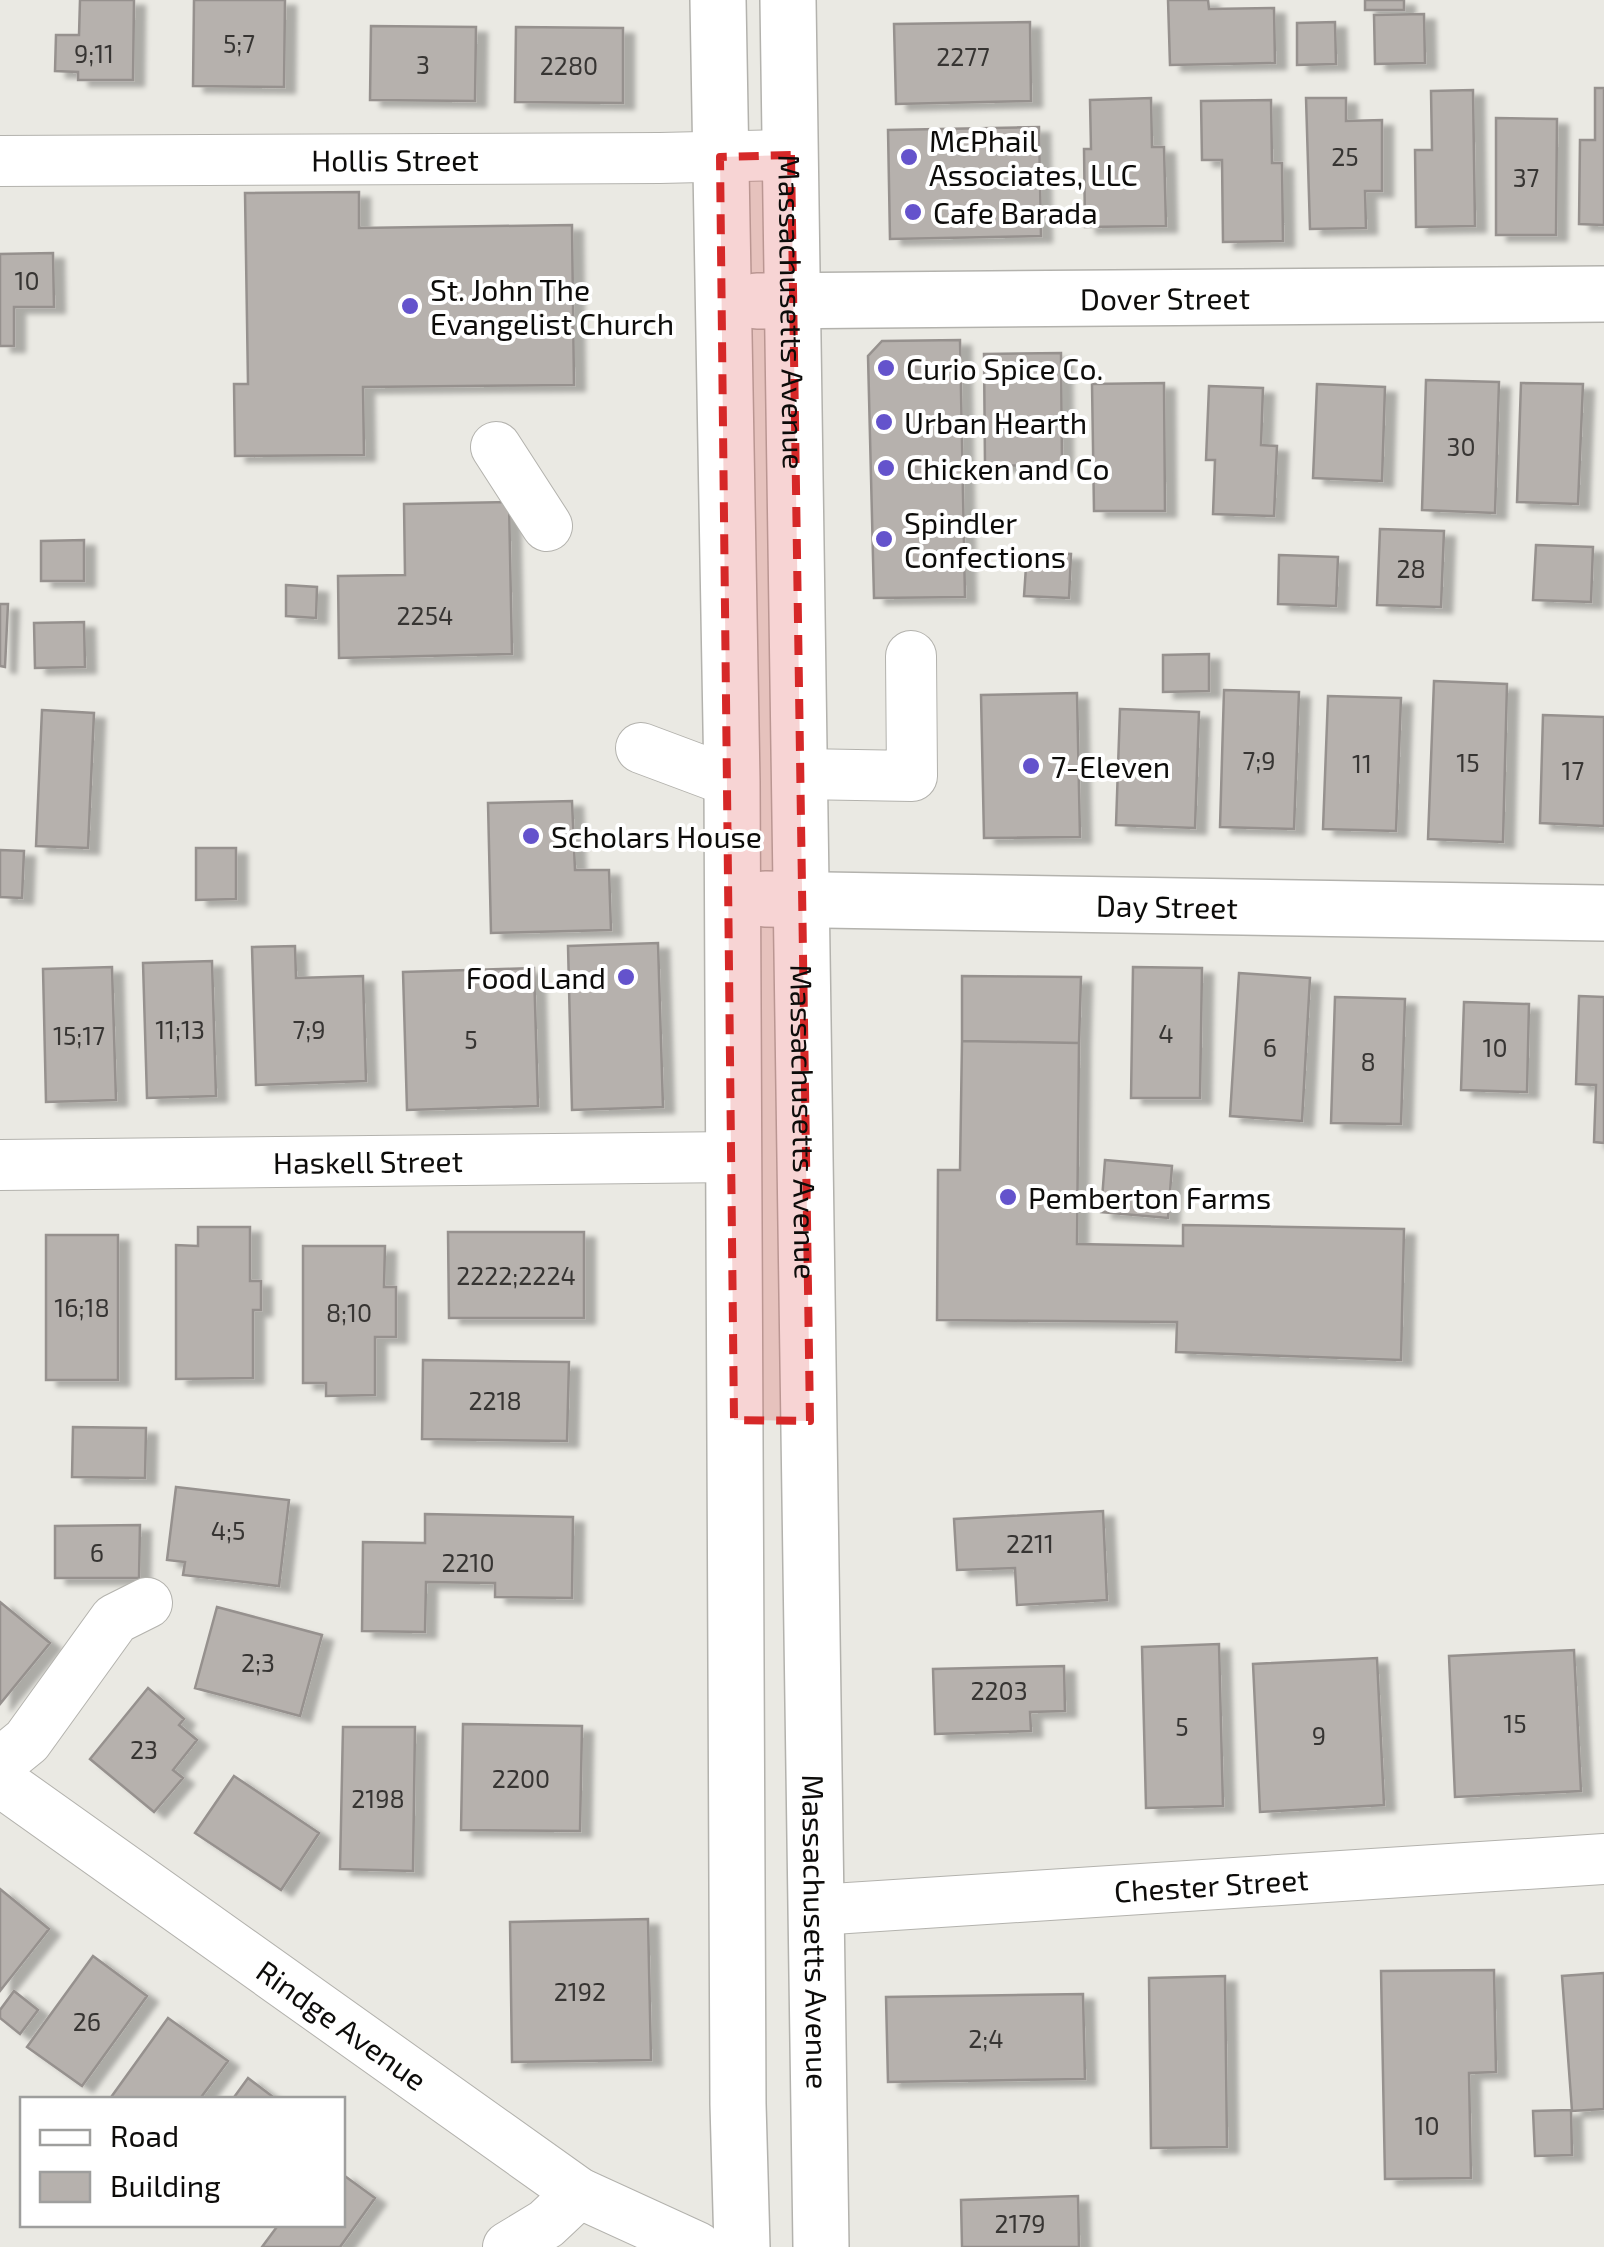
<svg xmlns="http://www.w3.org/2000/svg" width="1604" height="2247" font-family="'Exo 2',sans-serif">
	<defs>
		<filter id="shadow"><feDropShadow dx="11" dy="6" stdDeviation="2.5" flood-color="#0004"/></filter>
	</defs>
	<rect width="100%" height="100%" fill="#eae9e3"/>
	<!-- building -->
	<path fill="#b6b1ad" stroke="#96918e" stroke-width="2.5" filter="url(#shadow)" d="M80,0H134L133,80H78V72L55,71L56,35H79Z
		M194,0H285L284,87L193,86Z
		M1168,0H1208L1209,9L1274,8L1275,63L1170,65Z
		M1365,0H1404V10H1365Z
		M1424,14L1425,63L1375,64L1374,15Z
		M1030,22L1031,101L896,104L894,24Z
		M1335,22L1336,64L1297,65V23Z
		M371,26L476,27L475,101L370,100Z
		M516,27L623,28V103L515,102Z
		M1595,88H1604V225L1579,224L1580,140H1595Z
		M1473,90L1475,226L1416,227L1415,150H1432L1431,91Z
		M1151,98L1152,147H1164L1166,226L1085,227L1084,149H1091L1090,100Z
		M1306,98H1346V121L1382,120V191H1365L1366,228L1310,229Z
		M1271,100L1272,163H1282L1283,241L1223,242L1222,160H1202L1201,101Z
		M1496,118L1557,119L1556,235H1496Z
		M1039,127L1041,236L890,239L888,130Z
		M359,192V228L572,225L574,385L363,387L364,455L235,456L234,384H248L245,193Z
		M53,253L54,307H14V346H0V254Z
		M960,340L965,597L874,598L868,356L882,341Z
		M1061,353L1062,465L985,466L984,354Z
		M1426,380L1499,382L1495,513L1422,510Z
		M1164,383L1165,511H1094L1092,384Z
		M1521,383L1583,384L1578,504L1517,502Z
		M1317,384L1385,387L1382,481L1313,478Z
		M1209,386L1263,388L1261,445L1277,446L1274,516L1213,514L1215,460H1206Z
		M509,502L512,654L339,658L338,576L405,575L404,504Z
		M1380,529L1444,531L1441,607L1377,605Z
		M84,540V581H41V541Z
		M1536,545L1593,547L1591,602L1533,600Z
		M1027,552L1071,554L1069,598L1024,596Z
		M1279,555L1338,557L1336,606L1278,604Z
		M286,585L317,587L316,618L286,616Z
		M0,604H8L5,667L0,666Z
		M84,622L85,667L35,668L34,623Z
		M1209,654V691L1163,692V655Z
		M1434,681L1507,684L1503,842L1428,839Z
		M1224,690L1299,692L1294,829L1220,827Z
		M1077,693L1080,837L984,838L981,695Z
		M1328,696L1401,698L1396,831L1323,829Z
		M1120,709L1199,712L1195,828L1116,825Z
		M42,710L94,713L88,848L36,846Z
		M1543,715L1604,717V826L1540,823Z
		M572,801L575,870H609L611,930L491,933L488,803Z
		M196,848H236V899L196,900Z
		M0,850L24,851L22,898L0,897Z
		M658,943L663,1107L572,1110L568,946Z
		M295,946L296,978L363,976L366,1081L256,1085L252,947Z
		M212,961L216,1096L147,1098L143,963Z
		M112,967L116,1100L46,1102L43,969Z
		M1133,967L1202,968L1200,1098H1131Z
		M534,968L538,1106L407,1110L403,972Z
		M1239,973L1310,978L1302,1121L1230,1116Z
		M962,976L1081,977L1079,1043L962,1041Z
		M1579,996L1604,997V1143L1594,1142L1596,1085L1576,1084Z
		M1335,997L1405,999L1401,1124L1331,1123Z
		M1464,1002L1529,1004L1527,1092L1461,1090Z
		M962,1041L1079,1043L1077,1244L1183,1246V1225L1404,1229L1401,1360L1176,1352L1177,1322L937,1320L938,1170H960Z
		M1105,1160L1172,1166L1168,1218L1101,1212Z
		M198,1227H250V1281H261V1310H253V1378L176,1379V1245L198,1246Z
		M448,1232H584V1318H449Z
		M46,1235H118V1380H46Z
		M303,1246H385L384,1287H396V1337H375V1395L326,1396V1383H303Z
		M423,1360L569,1362L567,1441L422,1439Z
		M73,1427L146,1428L145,1478L72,1477Z
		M176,1487L289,1500L279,1586L183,1575L185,1562L167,1560Z
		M1103,1511L1107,1600L1017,1605L1015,1568L957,1570L954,1519Z
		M425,1514L573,1517L572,1598L495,1597V1583L426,1582L425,1632L362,1631L363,1542L425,1543Z
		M140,1525L139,1578H55V1526Z
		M0,1602L50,1643L0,1704Z
		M217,1607L322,1635L300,1716L195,1688Z
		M1219,1644L1223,1806L1146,1808L1142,1647Z
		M1574,1650L1581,1791L1455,1797L1449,1656Z
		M1377,1658L1384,1805L1260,1812L1253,1664Z
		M1064,1666L1065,1711L1030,1712L1031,1731L935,1734L933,1669Z
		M148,1688L184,1719L179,1725L197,1740L173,1770L183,1778L154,1812L90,1759Z
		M463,1724L582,1726L580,1831L461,1830Z
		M343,1727H415L413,1871L340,1869Z
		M234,1776L319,1833L281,1890L195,1833Z
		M0,1889L49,1929L0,1991Z
		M648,1919L651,2060L512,2062L510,1922Z
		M93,1956L147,1996L82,2086L27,2047Z
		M1494,1970L1496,2072L1469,2073L1471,2178L1385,2179L1381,1971Z
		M1604,1973V2109L1572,2111L1562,1976Z
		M1225,1976L1227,2147L1151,2148L1149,1978Z
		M14,1991L38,2010L20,2034L0,2018V2010Z
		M1083,1994L1085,2079L888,2082L886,1997Z
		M168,2018L228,2061L199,2100H109Z
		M248,2078L277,2100H232Z
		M1571,2110L1572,2155L1535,2156L1533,2111Z
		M342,2174L375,2198L340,2247H262L279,2224H342Z
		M1078,2196L1079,2247H962L961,2200Z"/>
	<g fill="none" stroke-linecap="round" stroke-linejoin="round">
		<!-- minor casing -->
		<g stroke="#b3b2ad" stroke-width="52">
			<g id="minor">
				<path id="s1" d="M0,161L660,158L791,155"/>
				<path d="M496,447L547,526"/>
				<path d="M641,748L732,782"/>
				<path d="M801,774L912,776L911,656"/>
				<path id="s2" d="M0,1165L734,1157"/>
				<path d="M0,1763L27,1741L115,1619L147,1603"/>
				<path id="s3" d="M0,1781L579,2193L697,2247"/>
				<path id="s4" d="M817,1910L1604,1859"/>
				<path d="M508,2247L546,2224L579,2193"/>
			</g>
		</g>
		<!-- major casing -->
		<g stroke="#b3b2ad" stroke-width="58">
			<g id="major">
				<path d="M718,0L732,782L738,2104L742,2247"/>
				<path id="s5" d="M788,0L821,2247"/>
				<path id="s6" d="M757,301L1604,294"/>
				<path id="s7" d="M765,899L1604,913"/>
			</g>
		</g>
		<!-- minor -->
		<use href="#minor" stroke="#fff" stroke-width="50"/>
		<!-- major -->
		<use href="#major" stroke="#fff" stroke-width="55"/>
	</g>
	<!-- marked area -->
	<path fill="#d62828" fill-opacity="0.2" stroke="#d62828" stroke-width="8" stroke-dasharray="20 12" stroke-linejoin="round" d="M791,155L810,1421L734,1420L720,157Z"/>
	<!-- markers -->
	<g fill="#6453cc" stroke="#fff" stroke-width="4">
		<circle cx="909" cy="157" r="10"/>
		<circle cx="913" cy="212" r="10"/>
		<circle cx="410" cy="306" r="10"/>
		<circle cx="886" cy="368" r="10"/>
		<circle cx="884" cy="422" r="10"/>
		<circle cx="886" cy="468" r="10"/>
		<circle cx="884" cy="539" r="10"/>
		<circle cx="1031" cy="766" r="10"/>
		<circle cx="531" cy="836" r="10"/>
		<circle cx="626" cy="977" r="10"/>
		<circle cx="1008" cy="1197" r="10"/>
	</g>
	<g text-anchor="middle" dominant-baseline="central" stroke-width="8" stroke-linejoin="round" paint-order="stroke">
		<!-- number labels -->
		<g font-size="25" fill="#373533">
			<text x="239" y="43">5;7</text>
			<text x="94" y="53">9;11</text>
			<text x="963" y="56">2277</text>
			<text x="423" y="64">3</text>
			<text x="569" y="65">2280</text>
			<text x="1345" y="156">25</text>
			<text x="1526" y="177">37</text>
			<text x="27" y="280">10</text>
			<text x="1461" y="446">30</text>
			<text x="1411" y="568">28</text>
			<text x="425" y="615">2254</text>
			<text x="1259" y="760">7;9</text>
			<text x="1468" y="762">15</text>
			<text x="1362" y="763">11</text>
			<text x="1573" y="770">17</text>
			<text x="180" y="1029">11;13</text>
			<text x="309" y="1029">7;9</text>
			<text x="1166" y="1033">4</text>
			<text x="79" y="1035">15;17</text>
			<text x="471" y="1039">5</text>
			<text x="1270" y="1047">6</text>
			<text x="1495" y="1047">10</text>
			<text x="1368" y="1061">8</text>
			<text x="516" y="1275">2222;2224</text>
			<text x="82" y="1307">16;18</text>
			<text x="349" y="1312">8;10</text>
			<text x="495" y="1400">2218</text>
			<text x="228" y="1530">4;5</text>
			<text x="1030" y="1543">2211</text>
			<text x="97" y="1552">6</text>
			<text x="468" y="1562">2210</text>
			<text x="258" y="1662">2;3</text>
			<text x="999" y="1690">2203</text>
			<text x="1515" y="1723">15</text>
			<text x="1182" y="1726">5</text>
			<text x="1319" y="1735">9</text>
			<text x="144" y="1749">23</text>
			<text x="521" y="1778">2200</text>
			<text x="378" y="1798">2198</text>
			<text x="580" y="1991">2192</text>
			<text x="87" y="2021">26</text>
			<text x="986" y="2038">2;4</text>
			<text x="1427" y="2125">10</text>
			<text x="1020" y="2223">2179</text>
		</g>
		<!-- poi labels -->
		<g font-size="30" fill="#0d0c0a" stroke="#fff" text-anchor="start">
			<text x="929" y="140">McPhail<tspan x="929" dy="34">Associates, LLC</tspan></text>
			<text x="933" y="212">Cafe Barada</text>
			<text x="430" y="289">St. John The<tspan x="430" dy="34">Evangelist Church</tspan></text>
			<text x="906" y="368">Curio Spice Co.</text>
			<text x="904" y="422">Urban Hearth</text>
			<text x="906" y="468">Chicken and Co</text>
			<text x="904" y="522">Spindler<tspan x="904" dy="34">Confections</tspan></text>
			<text x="1051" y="766">7-Eleven</text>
			<text x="551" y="836">Scholars House</text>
			<text x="606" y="977" text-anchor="end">Food Land</text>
			<text x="1028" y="1197">Pemberton Farms</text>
		</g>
		<!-- street labels -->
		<g font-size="30" fill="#0d0c0a" stroke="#fff">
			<text stroke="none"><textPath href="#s1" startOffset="395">Hollis Street</textPath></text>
			<text stroke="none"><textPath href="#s6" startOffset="408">Dover Street</textPath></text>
			<text stroke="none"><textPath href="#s5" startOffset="312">Massachusetts Avenue</textPath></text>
			<text stroke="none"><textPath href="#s7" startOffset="402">Day Street</textPath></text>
			<text stroke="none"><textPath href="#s5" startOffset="1122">Massachusetts Avenue</textPath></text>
			<text stroke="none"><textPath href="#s2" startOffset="368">Haskell Street</textPath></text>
			<text stroke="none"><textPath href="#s4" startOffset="395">Chester Street</textPath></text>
			<text stroke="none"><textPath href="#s5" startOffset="1932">Massachusetts Avenue</textPath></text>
			<text stroke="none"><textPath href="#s3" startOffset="420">Rindge Avenue</textPath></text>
		</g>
	</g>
	<!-- legend -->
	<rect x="20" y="2097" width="325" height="130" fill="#ffffff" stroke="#9e9e9d" stroke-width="2.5"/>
	<rect x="40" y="2130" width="50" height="15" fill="#ffffff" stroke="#9e9e9d" stroke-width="2.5"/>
	<text x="110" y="2147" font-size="30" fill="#0d0c0a">Road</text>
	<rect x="40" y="2172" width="50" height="30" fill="#b6b1ad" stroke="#9e9e9d" stroke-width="2.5"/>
	<text x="110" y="2197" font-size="30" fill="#0d0c0a">Building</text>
</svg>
